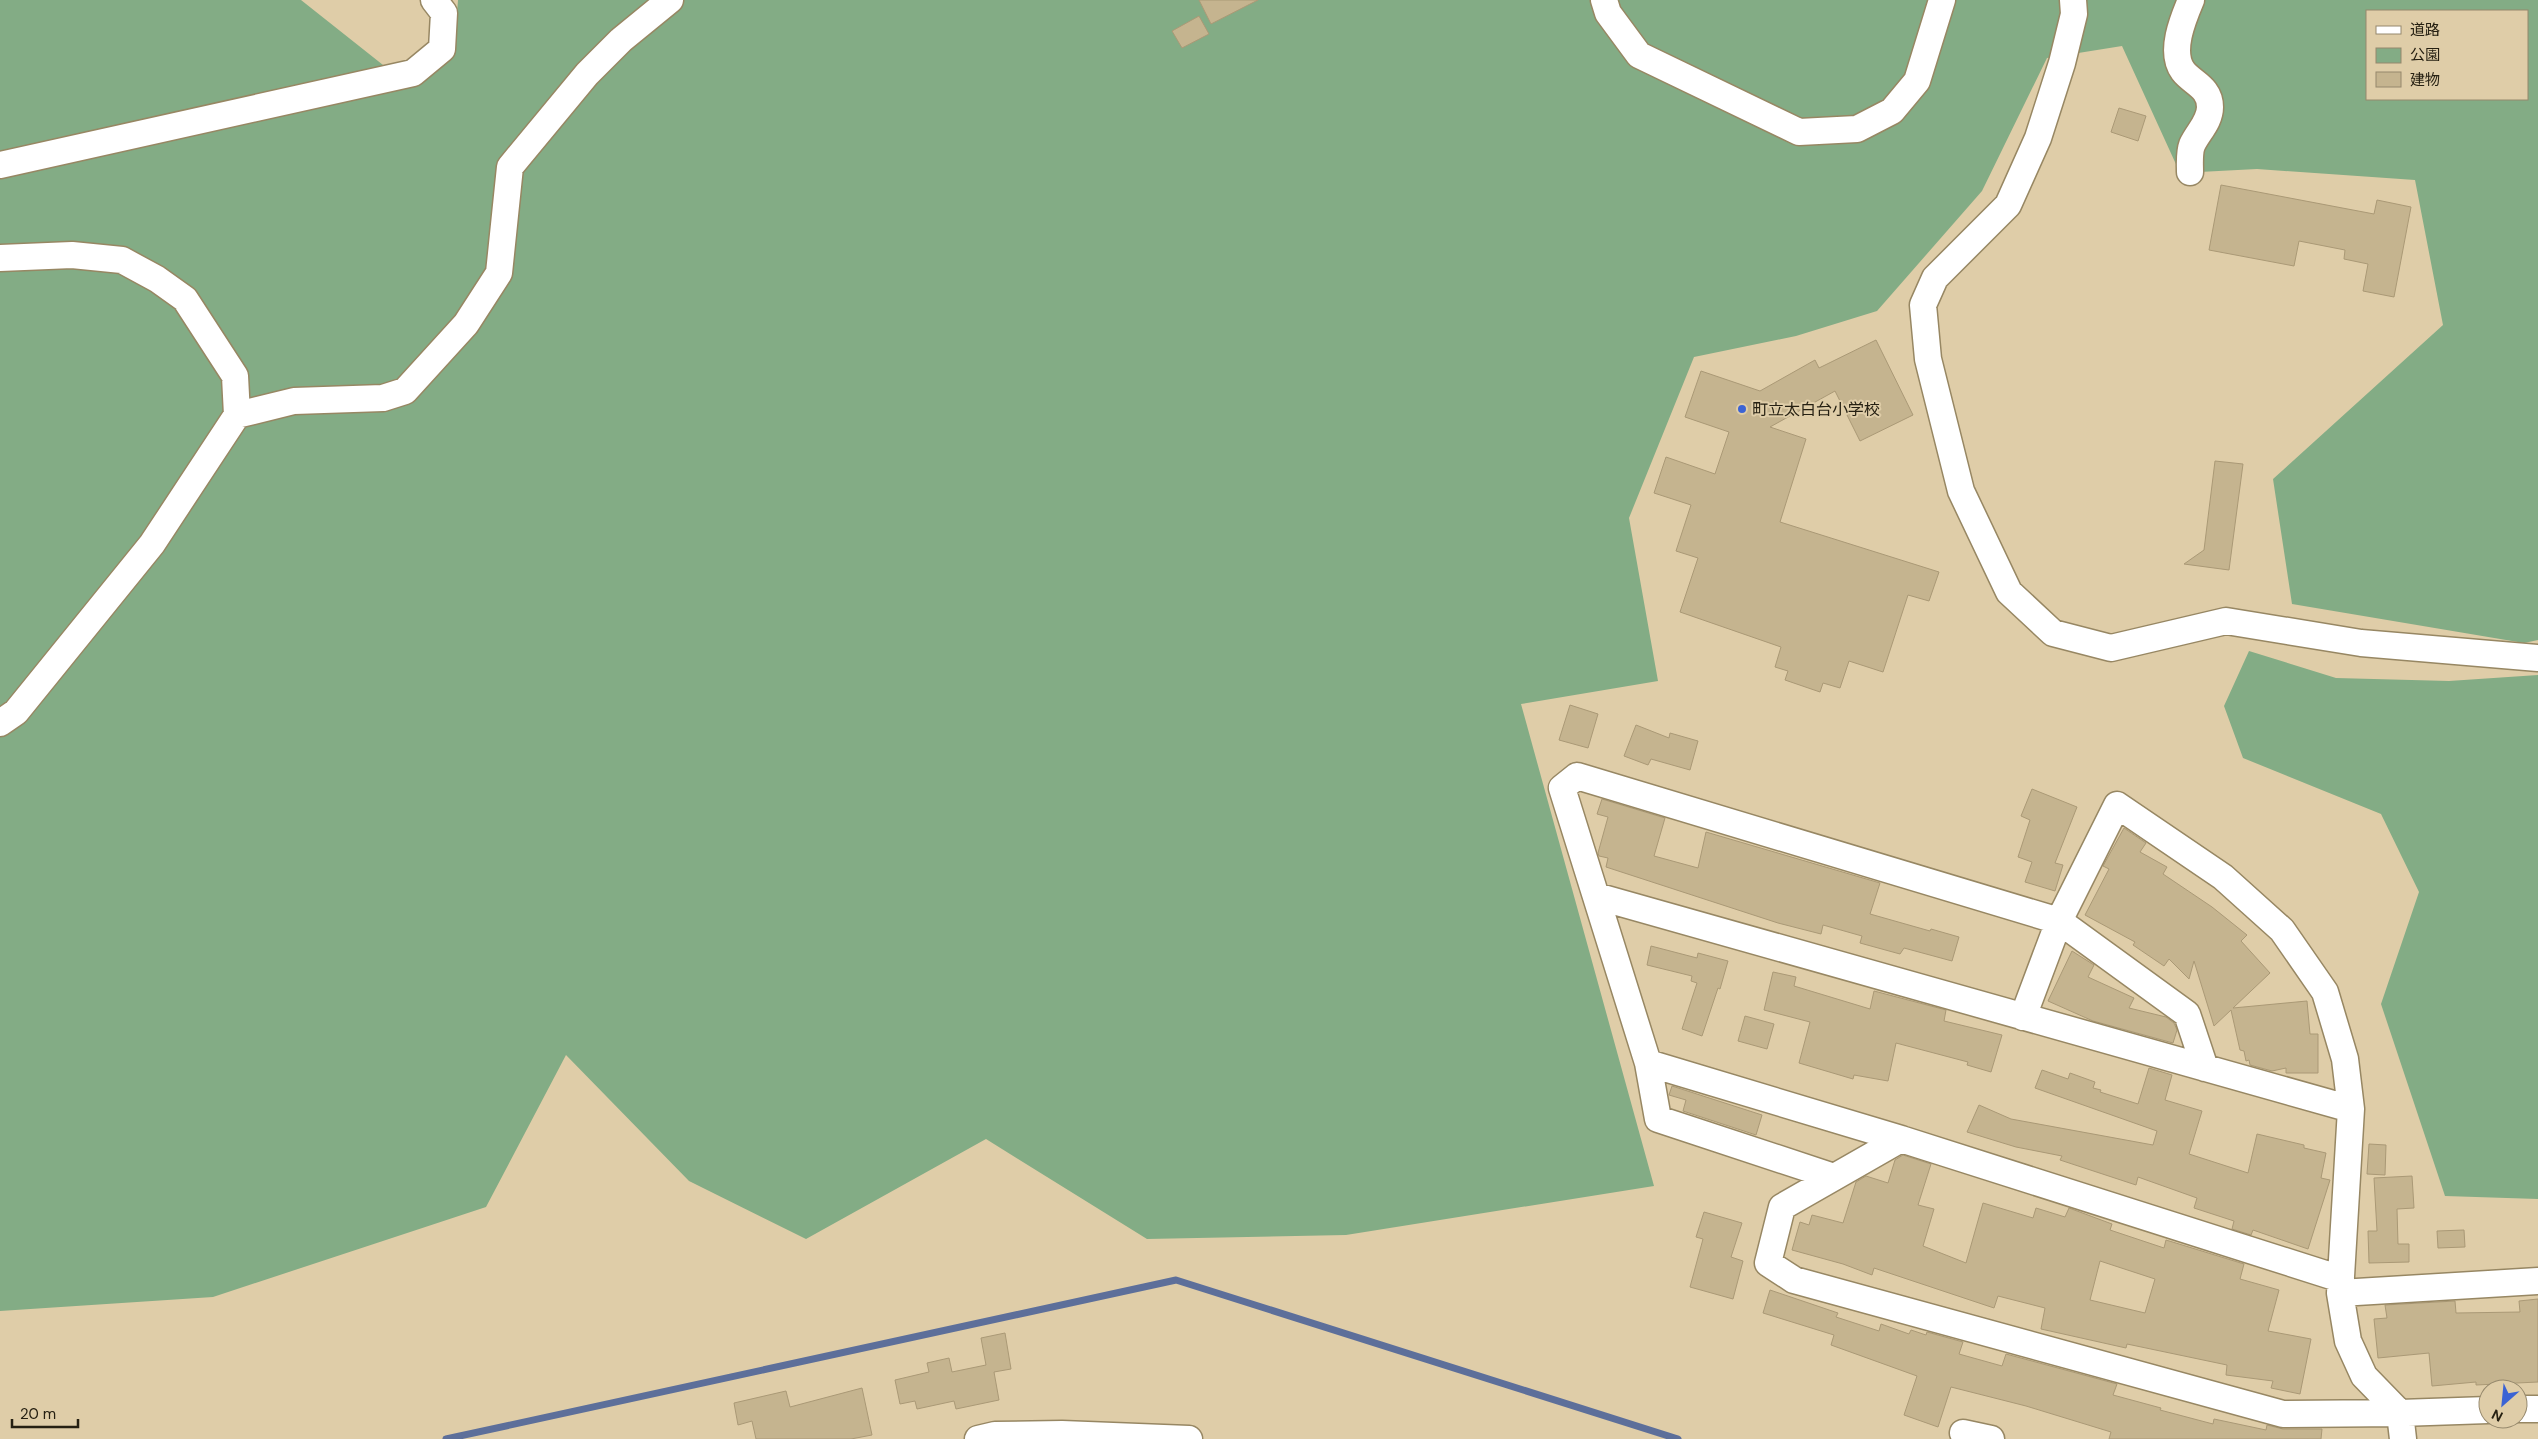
<svg xmlns="http://www.w3.org/2000/svg" width="2538" height="1439" font-family="'DM Sans','Noto Sans JP',sans-serif">
	<rect width="100%" height="100%" fill="#dfcda8"/>
	<!-- green -->
	<path fill="#83ac85" fill-rule="evenodd" d="M0,0H301L407,84L454,54L458,0H2538V640L2524,643L2292,604L2273,479L2443,325L2415,180L2257,169L2180,173L2122,46L2047,58L1982,191L1877,311L1796,336L1694,357L1629,518L1658,681L1521,704L1654,1186L1346,1235L1147,1239L986,1139L806,1239L689,1181L566,1055L486,1207L213,1297L0,1311ZM2367,11H2527V99H2367Z
		M2249,651L2336,678L2449,681L2538,675V1199L2445,1196L2381,1004L2419,892L2381,814L2243,758L2224,706Z"/>
	<g fill="none" stroke-linecap="round" stroke-linejoin="round">
		<!-- stream -->
		<path stroke="#5d6f9a" stroke-width="7" d="M446,1439L1176,1280L1678,1439"/>
	</g>
	<!-- building -->
	<path fill="#c5b48f" stroke="#aa9976" fill-rule="evenodd" d="M1199,0H1258L1211,24Z
		M1199,16L1209,34L1182,48L1172,31Z
		M2119,108L2146,116L2138,141L2111,132Z
		M2221,185L2374,214L2377,200L2411,207L2394,297L2363,291L2368,264L2344,259L2345,250L2299,241L2294,266L2209,250Z
		M1876,340L1913,415L1860,441L1835,391L1770,427L1806,439L1780,522L1939,572L1929,601L1908,595L1883,672L1849,661L1840,688L1823,683L1820,692L1785,680L1788,671L1775,667L1781,647L1680,612L1698,558L1676,551L1691,505L1654,493L1666,457L1715,474L1729,432L1685,417L1701,371L1760,391L1815,360L1819,368Z
		M2215,461L2243,464L2229,570L2184,564L2204,550Z
		M1570,705L1598,714L1588,748L1559,740Z
		M1636,725L1669,738L1670,733L1698,741L1690,770L1651,759L1648,765L1624,756Z
		M2032,789L2077,807L2055,863L2063,865L2055,891L2025,882L2032,862L2018,857L2030,820L2021,816Z
		M1602,799L1665,818L1654,856L1698,868L1706,832L1880,883L1870,914L1930,931L1931,929L1959,937L1952,961L1904,948L1900,954L1860,943L1862,936L1823,925L1821,934L1778,923L1606,867L1608,858L1599,856L1598,853L1608,817L1597,814Z
		M2124,828L2146,843L2140,852L2167,867L2163,874L2212,907L2247,935L2241,941L2270,973L2233,1008L2307,1001L2310,1034H2318V1073H2286V1068L2272,1071L2250,1065L2249,1060L2246,1061L2244,1051L2240,1050L2231,1010L2214,1026L2194,961L2189,979L2169,959L2164,966L2133,945L2135,942L2085,915L2109,869L2103,866Z
		M1651,946L1697,958L1698,953L1728,961L1720,989L1718,988L1702,1036L1682,1029L1697,983L1691,981L1692,976L1647,965Z
		M2072,951L2094,965L2088,977L2134,998L2129,1008L2166,1017L2174,1023L2177,1030L2173,1043L2093,1021L2048,1001Z
		M1773,972L1796,977L1794,986L1870,1009L1874,991L1946,1010L1944,1021L2002,1035L1991,1072L1967,1065L1968,1062L1896,1043L1888,1081L1854,1075L1853,1079L1799,1063L1810,1022L1764,1010Z
		M1745,1016L1774,1024L1767,1049L1738,1041Z
		M2149,1068L2172,1075L2165,1100L2202,1111L2189,1154L2248,1173L2257,1134L2304,1145V1148L2326,1153L2321,1178L2330,1180L2308,1249L2253,1230L2251,1235L2232,1229L2234,1221L2194,1208L2197,1198L2138,1177L2136,1185L2060,1160L2062,1156L2016,1147L1967,1132L1979,1105L2011,1119L2153,1145L2157,1131L2035,1088L2042,1070L2068,1079L2070,1073L2095,1082L2093,1088L2101,1090L2100,1092L2138,1104Z
		M1672,1086L1762,1115L1756,1135L1683,1111L1686,1100L1669,1095Z
		M2369,1144L2386,1145L2385,1175L2367,1174Z
		M1903,1155L1931,1164L1918,1205L1934,1209L1923,1246L1966,1263L1983,1203L2033,1218L2036,1208L2065,1217L2069,1208L2112,1224L2110,1230L2164,1248L2166,1240L2244,1264L2240,1279L2279,1290L2268,1331L2311,1339L2300,1394L2271,1388L2273,1381L2226,1375L2227,1365L2127,1344L2126,1348L2041,1329L2045,1308L1998,1296L1994,1308L1874,1268L1872,1275L1843,1264L1792,1250L1800,1222L1809,1225L1812,1215L1843,1223L1856,1182L1866,1176L1888,1183L1895,1160ZM2100,1261L2155,1279L2145,1313L2090,1300Z
		M2412,1176L2414,1208L2397,1209L2398,1244H2409V1262L2369,1263L2368,1231H2377L2374,1178Z
		M1704,1212L1742,1223L1731,1257L1743,1261L1733,1299L1690,1287L1703,1239L1696,1237Z
		M2464,1230L2465,1247L2438,1248L2437,1231Z
		M1770,1290L1838,1313L1836,1317L1879,1331L1881,1324L1909,1334L1911,1330L1926,1335L1927,1332L1963,1342L1959,1354L2002,1366L2006,1354L2117,1384L2113,1395L2161,1408L2160,1410L2213,1424L2214,1419L2266,1430L2267,1425L2283,1429H2322L2321,1439H2109L2111,1432L2026,1406L1951,1387L1938,1427L1904,1415L1917,1376L1831,1345L1834,1335L1763,1313Z
		M2538,1299V1382L2476,1385V1382L2432,1386L2429,1353L2378,1358L2374,1319L2387,1318L2385,1305L2455,1301L2456,1313L2520,1312L2519,1301Z
		M1005,1333L1011,1369L994,1372L999,1400L956,1409L954,1401L917,1409L915,1401L900,1404L895,1380L929,1372L927,1363L949,1358L952,1372L986,1365L981,1338Z
		M862,1388L872,1435L851,1439H756L752,1421L738,1425L734,1403L786,1391L790,1407Z"/>
	<g fill="none" stroke-linecap="round" stroke-linejoin="round">
		<!-- minor casing -->
		<g stroke="#978763" stroke-width="29">
			<path id="minor" d="M1604,0L1608,13L1639,55L1799,132L1857,129L1892,111L1917,81L1942,0
				M2073,0L2074,14L2062,63L2038,138L2008,205L1935,278L1923,305L1928,359L1961,491L2009,592L2053,633L2111,648L2226,621L2361,643L2538,658
				M0,165L413,73L442,49L444,13L434,0
				M2190,172C2190,164 2189,153 2192,145C2198,132 2210,122 2210,107C2210,87 2192,83 2183,71C2169,52 2183,19 2191,0
				M0,258L72,255L122,260L157,279L185,299L235,376L237,415L152,544L16,712L0,723
				M237,415L294,401L383,398L405,391L466,324L499,273L510,167L587,74L621,40L670,0
				M1596,896L2351,1109
				M2023,1017L2059,921L2117,805L2223,877L2282,930L2325,992L2345,1059L2351,1109L2340,1293L2348,1341L2364,1376L2400,1413L2488,1410
				M1648,1063L1658,1119L1834,1177
				M1901,1139L1648,1063L1562,788L1577,776L2059,921L2187,1014L2205,1068
				M2341,1279L1901,1139L1782,1207L1768,1263L1794,1280L2283,1414L2400,1413L2403,1439
				M2340,1293L2538,1281
				M2518,1409H2538
				M1963,1433L1991,1439
				M978,1439L995,1435L1062,1434L1189,1439"/>
		</g>
		<!-- minor -->
		<use href="#minor" stroke="#fff" stroke-width="26"/>
	</g>
	<!-- markers -->
	<circle fill="#3b63d4" stroke="#dfcda8" stroke-width="2" cx="1742" cy="409" r="5"/>
	<g text-anchor="middle" dominant-baseline="central" stroke-width="4" stroke-linejoin="round" paint-order="stroke">
		<!-- poi labels -->
		<g font-size="16" fill="#262012" stroke="#dfcda8" text-anchor="start">
			<text x="1752" y="409">町立太白台小学校</text>
		</g>
	</g>
	<!-- legend -->
	<rect x="2366" y="10" width="162" height="90" fill="#dfcda8" stroke="#95886c"/>
	<rect x="2376" y="26" width="25" height="8" fill="#ffffff" stroke="#95886c"/>
	<text x="2410" y="35" font-size="15" fill="#262012">道路</text>
	<rect x="2376" y="48" width="25" height="15" fill="#83ac85" stroke="#95886c"/>
	<text x="2410" y="60" font-size="15" fill="#262012">公園</text>
	<rect x="2376" y="72" width="25" height="15" fill="#c5b48f" stroke="#95886c"/>
	<text x="2410" y="85" font-size="15" fill="#262012">建物</text>
	<!-- north arrow -->
	<g transform="translate(2503 1404) rotate(207)"><circle r="24" fill="#dfcda8" stroke="#95886c"/>
	<path d="M0-4L9 19L0 12L-9 19Z" fill="#3b63d4"/>
	<text y="-8" font-size="14" font-weight="bold" text-anchor="middle" fill="#262012">N</text>
	</g>
	<!-- scale -->
	<path d="M12 1419v8h66v-8" fill="none" stroke="#262012" stroke-width="2.5"/>
	<text x="20" y="1419" font-size="15" fill="#262012" stroke="#dfcda8" stroke-width="4" paint-order="stroke">20 m</text>
</svg>
